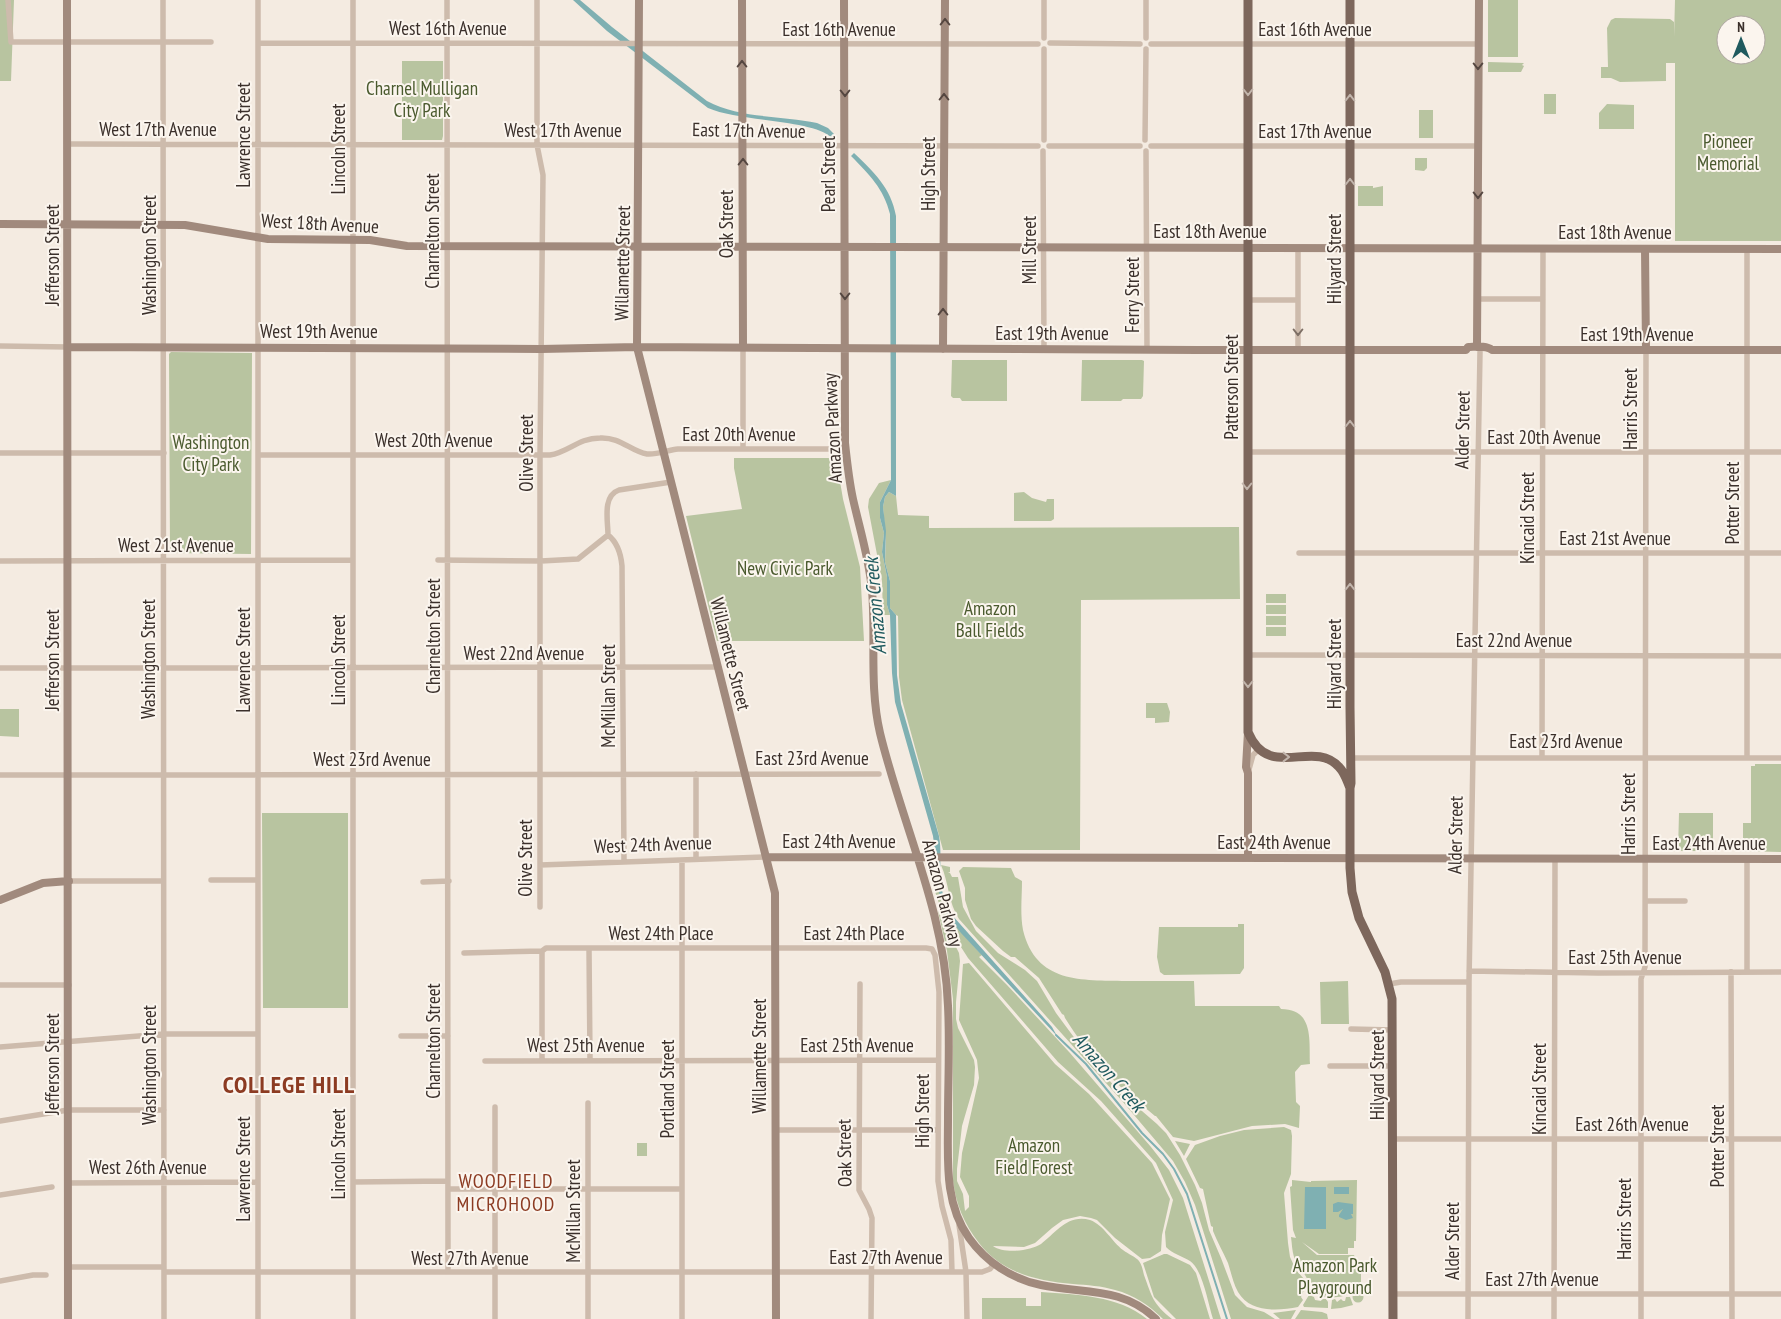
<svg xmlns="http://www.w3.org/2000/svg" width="1781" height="1319" font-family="'PT Sans Narrow',sans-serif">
	<rect width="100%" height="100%" fill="#f4ebe1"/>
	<!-- green -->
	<path fill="#b8c4a0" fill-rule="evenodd" d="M0,0H14L11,81H0Z
		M1488,0H1518V57H1488Z
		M1675,0H1781V241H1675V63H1666V81L1620,82L1611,78H1601V67H1608L1607,28L1611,20L1615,18L1670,19L1674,22V37ZM1726,25H1756V55H1726Z
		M402,61H443V136L442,140H402Z
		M1488,62L1524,63L1522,65L1524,66L1521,72H1488Z
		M1544,94H1556V114H1544Z
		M1607,104L1634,105V129H1599V113Z
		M1419,110H1433V138H1419Z
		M1415,158H1427V168L1424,171L1415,170Z
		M1358,186H1373V188L1383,186V206H1358Z
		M171,352L252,353L251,554L170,553L169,354Z
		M952,360H1007V401H962L960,398H953L951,396Z
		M1082,360H1142L1144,361L1143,396L1141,399H1123L1121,401H1081Z
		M734,458H836L843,499L860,567L864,641H717L686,516L742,509L734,468Z
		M891,480L880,502V518L884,533L882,552L887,577V605L890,615H883L882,581L868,507L869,499L879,483Z
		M889,492L896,496L898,515L929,516V528L1239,527L1240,599L1081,600L1080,850H943L902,700L899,677L898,616L896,615L890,608V581L885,562L886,541L883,507L885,497Z
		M1024,492L1032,498L1046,502L1047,499H1054V519L1051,521H1014V493Z
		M1266,594H1286V603H1266Z
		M1266,605H1286V614H1266Z
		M1266,616H1286V625H1266Z
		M1266,627H1286V636H1266Z
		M1146,703H1167L1170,712L1169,722L1155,723V718H1146Z
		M0,709H19V737L0,736Z
		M1755,764H1781V852L1743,851V823H1751V766H1755Z
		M262,813H348V1008H263Z
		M1679,813H1713V851H1678Z
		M941,865L950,867V872L948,873H950L952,877H958L963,907L976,931L998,953L1025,970L1037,981L1056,1013L1093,1063L1120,1092L1157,1124L1166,1133L1180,1155L1195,1185L1202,1203L1209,1230L1221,1258L1235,1295L1247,1307L1264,1312L1275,1319H1231L1195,1205L1185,1182L1173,1161L1123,1102L959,919C948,902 949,883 941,865Z
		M963,867L1011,868L1015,877L1022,881C1022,897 1020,914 1023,930C1036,984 1082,980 1126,981C1149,981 1172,981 1194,981L1195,1006H1279L1281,1009C1314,1009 1309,1040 1310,1064L1301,1065L1295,1072L1296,1102L1300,1106L1299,1128L1285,1124L1252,1126L1194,1141L1173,1137L1156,1116H1155C1137,1101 1118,1086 1102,1068C1088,1053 1076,1035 1065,1018L1064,1015L1062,1014L1039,978L1015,957H1011L1003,951L976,926L971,919L965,900V888L959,871Z
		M935,876C943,909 959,931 982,955L979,957L1007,985L1070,1053L1151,1147L1169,1170L1183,1198L1221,1319H1213C1208,1304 1203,1270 1190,1261C1182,1256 1173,1254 1166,1247L1165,1232L1173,1200L1156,1163L1101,1101L1058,1062L968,958L945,922L931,879L932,877Z
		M938,911L959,953L960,961L956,1002V1019L958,1028L974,1060L975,1067L974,1085L962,1126L957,1169V1181L963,1194L965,1211L969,1207V1196L960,1177L962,1153L979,1078L977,1060L959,1020L963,964L969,963L1055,1064L1089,1094L1152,1163L1170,1199L1162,1235L1161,1251L1150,1258L1142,1259L1115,1238L1097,1220L1091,1218L1080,1216L1063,1220L1052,1228L1035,1243L1024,1247L993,1246C1004,1254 1030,1251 1041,1244C1056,1233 1067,1214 1090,1220C1104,1225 1112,1242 1123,1250C1128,1254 1136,1257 1139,1261C1142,1265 1143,1271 1144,1275C1152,1297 1153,1304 1172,1319H1163C1149,1305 1134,1295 1115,1290C1102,1286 1087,1285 1073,1284C1037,1281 1002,1273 979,1243C964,1224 956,1204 953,1181V999L947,951Z
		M1238,924H1244V968L1240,974L1164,975L1160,972L1157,957L1159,927H1238Z
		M1348,981L1349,1024H1321L1320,982Z
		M1284,1127L1291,1130L1292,1136L1291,1174L1284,1193L1288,1243L1290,1257L1296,1270L1305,1280L1307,1290H1304L1301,1297L1303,1300L1298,1307C1278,1311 1250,1313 1238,1292C1233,1283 1231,1272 1228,1263C1223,1252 1217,1241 1213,1231V1227L1211,1226L1203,1189L1200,1188L1186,1159L1195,1145L1220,1136L1244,1130Z
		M1175,1141L1190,1144L1184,1156Z
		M637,1143H647V1156H637Z
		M1292,1180L1311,1182V1181L1357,1180L1356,1241H1354V1248H1348V1254H1319L1302,1242L1317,1255H1354L1356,1260L1361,1263V1288L1359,1290C1353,1290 1349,1294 1343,1296C1332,1299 1320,1297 1310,1293C1310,1275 1300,1272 1294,1257C1292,1251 1292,1244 1291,1237L1296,1238L1293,1230L1290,1187L1292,1186Z
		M1164,1254H1167L1190,1265L1196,1273L1210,1319H1176L1154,1297L1143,1263Z
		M1352.5 1297a5.5 5.5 0 1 1 11 0a5.5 5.5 0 1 1-11 0Z
		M1041,1292C1078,1295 1117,1295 1147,1319H982V1298H1026V1306H1041Z
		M1309,1295L1314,1297L1315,1300L1321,1301L1322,1299H1326L1328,1302V1308L1304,1307L1303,1305Z
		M1346,1297H1350L1353,1305L1341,1308L1331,1309L1332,1300L1335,1299L1337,1302L1341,1299L1343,1301H1345Z
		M1296,1310L1291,1319H1280L1273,1313Z
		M1301,1310L1322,1312L1327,1314L1328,1319H1295Z"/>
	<!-- water -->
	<path fill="#7fb0b2" d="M573,0H580L612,27L707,101C740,119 781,115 817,123L828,128L836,136L832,138C813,119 739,122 708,108L607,31Z
		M854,153C874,172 891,188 896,216V496L889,492L885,497L883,507L886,531L885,562L890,581V608L896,615L897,675L901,704L939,836C942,852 939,868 941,884C942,895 947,905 952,915L1052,1027L1057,1036L961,933L947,915L940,896L935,876V852L933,836L895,702L892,673L890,615L887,605V577L882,552L884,533L880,518V502L891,480L890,214C884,189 869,174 851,156Z
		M1305,1187H1326V1229H1304Z
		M1334,1187H1349V1194H1334Z
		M1338,1202L1353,1204V1214H1351L1353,1218L1346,1220L1339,1217V1215L1343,1209L1338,1212H1333V1204Z"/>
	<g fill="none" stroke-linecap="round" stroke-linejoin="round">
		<!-- stream -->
		<path stroke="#7fb0b2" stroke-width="2" d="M1056,1035L1086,1064L1142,1133L1163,1154L1174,1169L1187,1194L1227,1319"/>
		<!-- street -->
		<path stroke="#cdbbac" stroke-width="5.5" d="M8,0L11,42H211
			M163,0L164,1319
			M258,0V1319
			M353,0V1319
			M447,0L448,1272
			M537,0V145L543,175L540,455V907
			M1044,38V0
			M1146,38V0
			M258,43L1038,44
			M1050,43L1140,44
			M1151,44H1479
			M1044,140V49
			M1145,140L1146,49
			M68,144L1038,146
			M1049,146H1140
			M1151,146H1478
			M1043,151L1044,349
			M1146,151L1147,350
			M1298,248V350
			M1478,299H1543
			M1248,300H1298
			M0,346L68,347
			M743,347V449
			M1247,452H1781
			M0,453H164
			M258,455H550C569,452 578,438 600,438C621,437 630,451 647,454C657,455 668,450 678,449H846
			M608,535C617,542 621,555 622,566L624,862
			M1299,553H1781
			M438,560L541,561L578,559L608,535C608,521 602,496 619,490L671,482
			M0,561L353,560
			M1248,655L1781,656
			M0,668L718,667
			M1350,758H1781
			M1542,758L1543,248
			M1747,758V249
			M1248,773L1253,755L1258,750
			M696,774V859
			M0,775L879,774
			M682,860V1319
			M540,865L766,857
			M211,880H258
			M69,881H163
			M423,882L449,881
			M1645,901H1685
			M589,948L590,1060
			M464,953L542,951
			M1469,971L1598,973L1781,972
			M1731,972L1732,1319
			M1747,972V859
			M860,984L859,1190L869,1209L872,1218L871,1319
			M1389,984L1401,982H1469
			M0,985H69
			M1351,1029L1393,1030
			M401,1036H448
			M0,1047L164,1034H258
			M485,1061L938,1060
			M542,1061V951L546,948H926L932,949L935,955L939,992L938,1181L942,1206L951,1240L952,1272
			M1330,1066H1392
			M588,1103V1319
			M495,1107V1319
			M0,1121L68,1110H164
			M776,1130H938
			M1393,1139H1781
			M353,1182L448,1181
			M68,1183L258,1182
			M448,1189H682
			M0,1195L52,1187
			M959,1225L966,1272L967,1319
			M68,1267H164
			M164,1272H982L990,1269L994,1264
			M0,1281L33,1275H46
			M1393,1294H1781
			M1468,1319L1469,982L1480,352
			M1554,1319L1555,859
			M1641,1319V979L1645,967L1646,350"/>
		<!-- secondary -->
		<path stroke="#a18a7d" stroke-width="8" d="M67,0L68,1319
			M639,0L637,347L775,893L776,1319
			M742,0L743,347
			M844,0L845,443C847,462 849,481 853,499C860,530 869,558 872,590C876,637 869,686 880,733C902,824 945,912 948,1006C950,1044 948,1082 948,1119C948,1160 944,1203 969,1238C986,1262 1012,1279 1041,1285C1083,1294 1122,1286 1156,1319
			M0,224L185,225L268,239L370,240L407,246L1781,249
			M1645,249L1646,350
			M68,347L541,349L637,347L1197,350H1466L1468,347C1475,347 1486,345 1492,350H1781
			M1477,347L1479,0
			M943,349L945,0
			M1248,732L1246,767L1248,773V858
			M766,857L1781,859
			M0,900L43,883L69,881"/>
		<!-- primary -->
		<path stroke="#7d675c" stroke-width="9" d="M1248,0V732C1269,782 1313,738 1339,767C1345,773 1347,781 1350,788
			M1350,0V707L1351,783L1350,788V868L1352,892L1359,918L1385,972L1392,999L1393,1319"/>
	</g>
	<!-- one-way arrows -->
	<defs><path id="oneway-chevron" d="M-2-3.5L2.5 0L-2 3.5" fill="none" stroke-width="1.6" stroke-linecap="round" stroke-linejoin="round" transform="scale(1.25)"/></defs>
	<g stroke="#544640">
		<use href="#oneway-chevron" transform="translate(945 22) rotate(-90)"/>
		<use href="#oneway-chevron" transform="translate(742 64) rotate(-90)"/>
		<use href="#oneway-chevron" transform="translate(1478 66) rotate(90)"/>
		<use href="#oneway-chevron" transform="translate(845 93) rotate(90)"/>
		<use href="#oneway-chevron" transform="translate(944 97) rotate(-90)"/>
		<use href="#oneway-chevron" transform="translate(743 162) rotate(-90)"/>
		<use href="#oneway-chevron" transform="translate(1478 195) rotate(90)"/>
		<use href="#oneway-chevron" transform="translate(845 296) rotate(90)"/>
		<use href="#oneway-chevron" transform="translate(943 312) rotate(-90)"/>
	</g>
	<g stroke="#c2b5ac">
		<use href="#oneway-chevron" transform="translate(1248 92) rotate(90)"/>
		<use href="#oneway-chevron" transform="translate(1350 98) rotate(-90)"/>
		<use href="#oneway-chevron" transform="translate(1350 182) rotate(-90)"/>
		<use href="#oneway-chevron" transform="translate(1350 424) rotate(-90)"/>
		<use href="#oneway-chevron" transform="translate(1247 486) rotate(90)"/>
		<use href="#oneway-chevron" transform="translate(1350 587) rotate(-90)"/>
		<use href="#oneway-chevron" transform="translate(1248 684) rotate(90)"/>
		<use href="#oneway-chevron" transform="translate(1286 757)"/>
	</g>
	<use stroke="#7d6f65" href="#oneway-chevron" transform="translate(1298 332) rotate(90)"/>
	<g text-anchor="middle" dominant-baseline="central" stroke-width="4" stroke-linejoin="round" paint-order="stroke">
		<!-- street labels -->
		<g font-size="19" fill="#3b302b" stroke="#fbf5ee">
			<text x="448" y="28">West 16th Avenue</text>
			<text x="839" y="29">East 16th Avenue</text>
			<text x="1315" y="29">East 16th Avenue</text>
			<text x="158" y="129">West 17th Avenue</text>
			<text x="563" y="130">West 17th Avenue</text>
			<text transform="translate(749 130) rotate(1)">East 17th Avenue</text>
			<text x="1315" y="131">East 17th Avenue</text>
			<text transform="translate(243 135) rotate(-90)">Lawrence Street</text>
			<text transform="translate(338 149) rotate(-90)">Lincoln Street</text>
			<text transform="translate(828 174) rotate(-90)">Pearl Street</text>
			<text transform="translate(928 174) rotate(-90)">High Street</text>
			<text transform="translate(320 223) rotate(3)">West 18th Avenue</text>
			<text transform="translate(726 224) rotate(-90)">Oak Street</text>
			<text transform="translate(432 231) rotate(-90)">Charnelton Street</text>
			<text x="1210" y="231">East 18th Avenue</text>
			<text x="1615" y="232">East 18th Avenue</text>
			<text transform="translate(1029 250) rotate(-90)">Mill Street</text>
			<text transform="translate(52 255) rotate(-90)">Jefferson Street</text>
			<text transform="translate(149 255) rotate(-90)">Washington Street</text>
			<text transform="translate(1334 259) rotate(-90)">Hilyard Street</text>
			<text transform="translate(622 263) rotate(-89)">Willamette Street</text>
			<text transform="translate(1132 295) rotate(-90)">Ferry Street</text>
			<text x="319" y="331">West 19th Avenue</text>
			<text x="1052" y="333">East 19th Avenue</text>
			<text x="1637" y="334">East 19th Avenue</text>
			<text transform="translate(1231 387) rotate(-90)">Patterson Street</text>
			<text transform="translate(1630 409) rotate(-90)">Harris Street</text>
			<text transform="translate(832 428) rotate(-93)">Amazon Parkway</text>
			<text transform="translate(1462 430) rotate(-89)">Alder Street</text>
			<text x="739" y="434">East 20th Avenue</text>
			<text x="1544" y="437">East 20th Avenue</text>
			<text x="434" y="440">West 20th Avenue</text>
			<text transform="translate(526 453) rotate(-90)">Olive Street</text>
			<text transform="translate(1732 503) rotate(-90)">Potter Street</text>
			<text transform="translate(1527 518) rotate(-90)">Kincaid Street</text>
			<text x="1615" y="538">East 21st Avenue</text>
			<text x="176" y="545">West 21st Avenue</text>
			<text transform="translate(433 636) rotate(-90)">Charnelton Street</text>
			<text x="1514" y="640">East 22nd Avenue</text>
			<text x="524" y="653">West 22nd Avenue</text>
			<text transform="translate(731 654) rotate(76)">Willamette Street</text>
			<text transform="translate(148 659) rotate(-90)">Washington Street</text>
			<text transform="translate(52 660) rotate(-90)">Jefferson Street</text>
			<text transform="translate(243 660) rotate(-90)">Lawrence Street</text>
			<text transform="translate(338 660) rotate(-90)">Lincoln Street</text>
			<text transform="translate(1334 664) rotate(-90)">Hilyard Street</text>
			<text transform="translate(608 696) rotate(-90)">McMillan Street</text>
			<text x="1566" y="741">East 23rd Avenue</text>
			<text x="812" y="758">East 23rd Avenue</text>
			<text x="372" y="759">West 23rd Avenue</text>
			<text transform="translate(1628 814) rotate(-90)">Harris Street</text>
			<text transform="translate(1455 835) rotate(-89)">Alder Street</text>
			<text x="839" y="841">East 24th Avenue</text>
			<text x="1274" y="842">East 24th Avenue</text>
			<text x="1709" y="843">East 24th Avenue</text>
			<text transform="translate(653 844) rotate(-2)">West 24th Avenue</text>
			<text transform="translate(525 858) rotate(-90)">Olive Street</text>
			<text transform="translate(943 893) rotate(75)">Amazon Parkway</text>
			<text x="661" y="933">West 24th Place</text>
			<text x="854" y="933">East 24th Place</text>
			<text x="1625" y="957">East 25th Avenue</text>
			<text transform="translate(433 1041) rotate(-90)">Charnelton Street</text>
			<text x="586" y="1045">West 25th Avenue</text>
			<text x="857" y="1045">East 25th Avenue</text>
			<text transform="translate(759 1056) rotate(-90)">Willamette Street</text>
			<text transform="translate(52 1064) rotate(-90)">Jefferson Street</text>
			<text transform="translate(149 1065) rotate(-90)">Washington Street</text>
			<text transform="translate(1377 1075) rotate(-90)">Hilyard Street</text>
			<text transform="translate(667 1089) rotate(-90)">Portland Street</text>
			<text transform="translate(1539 1089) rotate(-90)">Kincaid Street</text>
			<text transform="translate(922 1111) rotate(-90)">High Street</text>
			<text x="1632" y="1124">East 26th Avenue</text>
			<text transform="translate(1717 1146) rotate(-90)">Potter Street</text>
			<text transform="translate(844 1153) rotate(-91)">Oak Street</text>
			<text transform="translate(338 1154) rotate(-90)">Lincoln Street</text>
			<text x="148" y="1167">West 26th Avenue</text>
			<text transform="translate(243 1169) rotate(-90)">Lawrence Street</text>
			<text transform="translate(573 1211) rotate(-90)">McMillan Street</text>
			<text transform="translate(1624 1219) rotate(-90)">Harris Street</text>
			<text transform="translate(1452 1241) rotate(-90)">Alder Street</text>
			<text x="886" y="1257">East 27th Avenue</text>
			<text x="470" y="1258">West 27th Avenue</text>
			<text x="1542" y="1279">East 27th Avenue</text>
		</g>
		<!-- park labels -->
		<g font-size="19" fill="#4a5a2e" stroke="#fbf5ee">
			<text x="422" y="88">Charnel Mulligan<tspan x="422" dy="22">City Park</tspan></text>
			<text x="1728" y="141">Pioneer<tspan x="1728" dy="22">Memorial</tspan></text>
			<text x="211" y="442">Washington<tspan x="211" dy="22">City Park</tspan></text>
			<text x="785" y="568">New Civic Park</text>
			<text x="990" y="608">Amazon<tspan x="990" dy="22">Ball Fields</tspan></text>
			<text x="1034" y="1145">Amazon<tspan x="1034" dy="22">Field Forest</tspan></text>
			<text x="1335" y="1265">Amazon Park<tspan x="1335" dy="22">Playground</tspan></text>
		</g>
		<!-- water labels -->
		<g font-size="20" font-style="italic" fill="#1f5a5e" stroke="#fbf5ee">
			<text transform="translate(875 606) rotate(-95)">Amazon Creek</text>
			<text transform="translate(1109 1072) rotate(49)">Amazon Creek</text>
		</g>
		<!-- neighbourhood labels -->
		<g font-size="20" letter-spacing="1" fill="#8c3b22" stroke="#fbf5ee">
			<text x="506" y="1181">WOODFIELD<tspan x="506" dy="23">MICROHOOD</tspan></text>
		</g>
		<!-- district labels -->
		<g font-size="24" font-weight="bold" letter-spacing="1" fill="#8c3b22" stroke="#fbf5ee">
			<text x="289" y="1084">COLLEGE HILL</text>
		</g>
	</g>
	<!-- north arrow -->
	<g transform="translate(1741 40)"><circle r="24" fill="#fbf5ee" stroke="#aea6a0"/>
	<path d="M0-4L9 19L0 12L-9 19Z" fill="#1f5a5e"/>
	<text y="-8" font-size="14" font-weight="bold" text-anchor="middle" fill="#3b302b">N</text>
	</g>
</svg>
